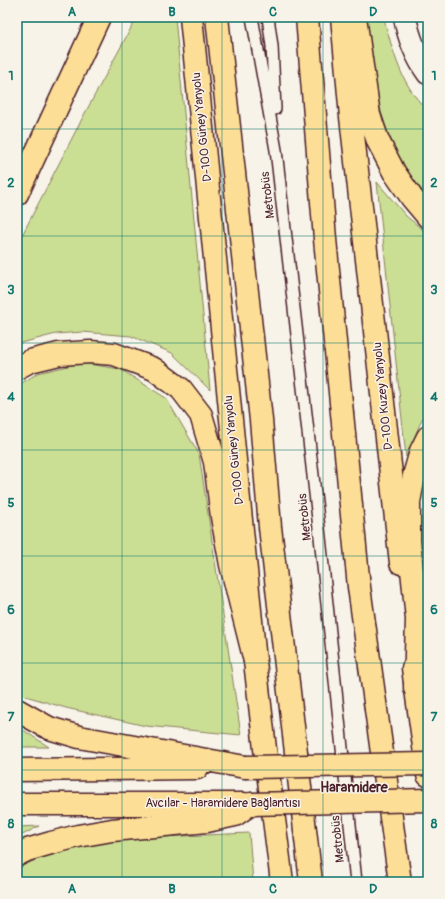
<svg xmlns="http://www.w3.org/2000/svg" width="445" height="899" font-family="Pangolin,sans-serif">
	<rect width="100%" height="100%" fill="#f7f3e8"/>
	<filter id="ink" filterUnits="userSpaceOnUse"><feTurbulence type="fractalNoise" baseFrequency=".025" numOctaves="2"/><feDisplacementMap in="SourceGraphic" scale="8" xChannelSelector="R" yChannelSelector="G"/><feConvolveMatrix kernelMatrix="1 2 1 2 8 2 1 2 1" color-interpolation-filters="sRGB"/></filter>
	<g filter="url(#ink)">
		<!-- grass -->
		<path fill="#cbdf94" stroke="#8a7f60" d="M137,17H175L210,390L172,353L131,336L82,332L56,334L17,344V245L84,115Z
			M367,17H384C385,26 389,35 391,44C400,72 407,90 428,111V197C380,144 372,85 367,17Z
			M377,182L406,216L428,234V412L422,419L406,457Z
			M81,363L120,369L166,398L199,454L241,735L146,726L66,708L19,694L17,691V386L38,373Z
			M17,726L49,747H17Z
			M39,826L17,838V827Z
			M249,833L253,882H17V868L40,858L79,846L118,839Z"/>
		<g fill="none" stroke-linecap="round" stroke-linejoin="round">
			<!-- service casing -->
			<g stroke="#4a1f2b" stroke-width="14">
				<path id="service" d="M252,17L276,150L320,537L356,882
					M268,17L272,46L275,109"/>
			</g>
			<!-- secondary casing -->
			<g stroke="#4a1f2b" stroke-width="25">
				<path id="secondary" d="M405,17C408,36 417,58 428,73"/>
			</g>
			<!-- primary casing -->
			<g stroke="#4a1f2b" stroke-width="25">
				<path id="primary" d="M191,17L255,661L265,749L282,882
					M342,17L351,117L401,563
					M413,668L428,775"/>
			</g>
			<!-- trunk casing -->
			<g stroke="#4a1f2b" stroke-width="25">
				<path id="trunk" d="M217,17L261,420L270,527L311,882
					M307,17L325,239L359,587L400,882
					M355,17L369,115L378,141L394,172L412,198L428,217
					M17,194L99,17
					M17,368L30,361L59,354L90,352L114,354L154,369L181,389L201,415L215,462L222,517L231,565L255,661
					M415,688L417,619L409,541V502L414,476L421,451L428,437
					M17,710L49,728L79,737L245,767
					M17,770L197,768
					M17,804H244
					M17,855L27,850L51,843L78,836L112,830L207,821L235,815L251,804"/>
			</g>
			<!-- service -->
			<use href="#service" stroke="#f7f3e8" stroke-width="11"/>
			<!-- secondary -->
			<use href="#secondary" stroke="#f7f3e8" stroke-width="22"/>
			<!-- primary -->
			<use href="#primary" stroke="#fcde96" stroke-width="22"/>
			<!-- trunk -->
			<use href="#trunk" stroke="#fcde96" stroke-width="22"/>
			<!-- trunk-bridge casing -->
			<g stroke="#4a1f2b" stroke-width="25" stroke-linecap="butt">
				<path id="trunk-bridge" d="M245,767L428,764
					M251,804L428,800"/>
			</g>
			<!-- trunk-bridge -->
			<use href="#trunk-bridge" stroke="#fcde96" stroke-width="22"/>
		</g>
	</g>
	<!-- grid -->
	<path fill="none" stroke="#0f766e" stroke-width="1" stroke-opacity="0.55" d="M122,17V882M222,17V882M323,17V882M17,129H428M17,236H428M17,343H428M17,450H428M17,556H428M17,663H428M17,770H428"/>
	<g text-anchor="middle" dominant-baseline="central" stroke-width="3" stroke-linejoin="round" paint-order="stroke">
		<!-- street labels -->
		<g font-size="12" fill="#4a1f2b" stroke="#f7f3e8">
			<text transform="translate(202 127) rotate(-96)">D-100 Güney Yanyolu</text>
			<text transform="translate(268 195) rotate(-97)">Metrobüs</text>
			<text transform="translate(383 396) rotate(-96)">D-100 Kuzey Yanyolu</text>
			<text transform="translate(234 450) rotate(-96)">D-100 Güney Yanyolu</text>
			<text transform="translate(305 517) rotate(-96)">Metrobüs</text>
			<text x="223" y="803">Avcılar - Haramidere Bağlantısı</text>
			<text transform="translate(338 839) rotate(-96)">Metrobüs</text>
		</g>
		<!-- quarter labels -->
		<g font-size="14" font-weight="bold" fill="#4a1f2b" stroke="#f7f3e8">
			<text x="354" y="787">Haramidere</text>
		</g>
	</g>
	<!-- margin -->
	<rect width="445" height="899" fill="none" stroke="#f7f3e8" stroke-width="44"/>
	<rect x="22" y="22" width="401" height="855" fill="none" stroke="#0f766e" stroke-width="1.5"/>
	<g font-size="13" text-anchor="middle" font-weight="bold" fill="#0f766e">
		<text x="72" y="16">A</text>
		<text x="172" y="16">B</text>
		<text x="273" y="16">C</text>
		<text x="373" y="16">D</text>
		<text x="11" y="80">1</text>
		<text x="434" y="80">1</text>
		<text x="11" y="187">2</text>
		<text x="434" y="187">2</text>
		<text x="11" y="294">3</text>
		<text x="434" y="294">3</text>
		<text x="11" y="401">4</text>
		<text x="434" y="401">4</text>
		<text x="11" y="507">5</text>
		<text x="434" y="507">5</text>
		<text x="11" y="614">6</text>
		<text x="434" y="614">6</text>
		<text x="11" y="721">7</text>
		<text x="434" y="721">7</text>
		<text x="11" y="828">8</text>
		<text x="434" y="828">8</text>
		<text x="72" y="893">A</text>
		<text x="172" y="893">B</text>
		<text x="273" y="893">C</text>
		<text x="373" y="893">D</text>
	</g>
</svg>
